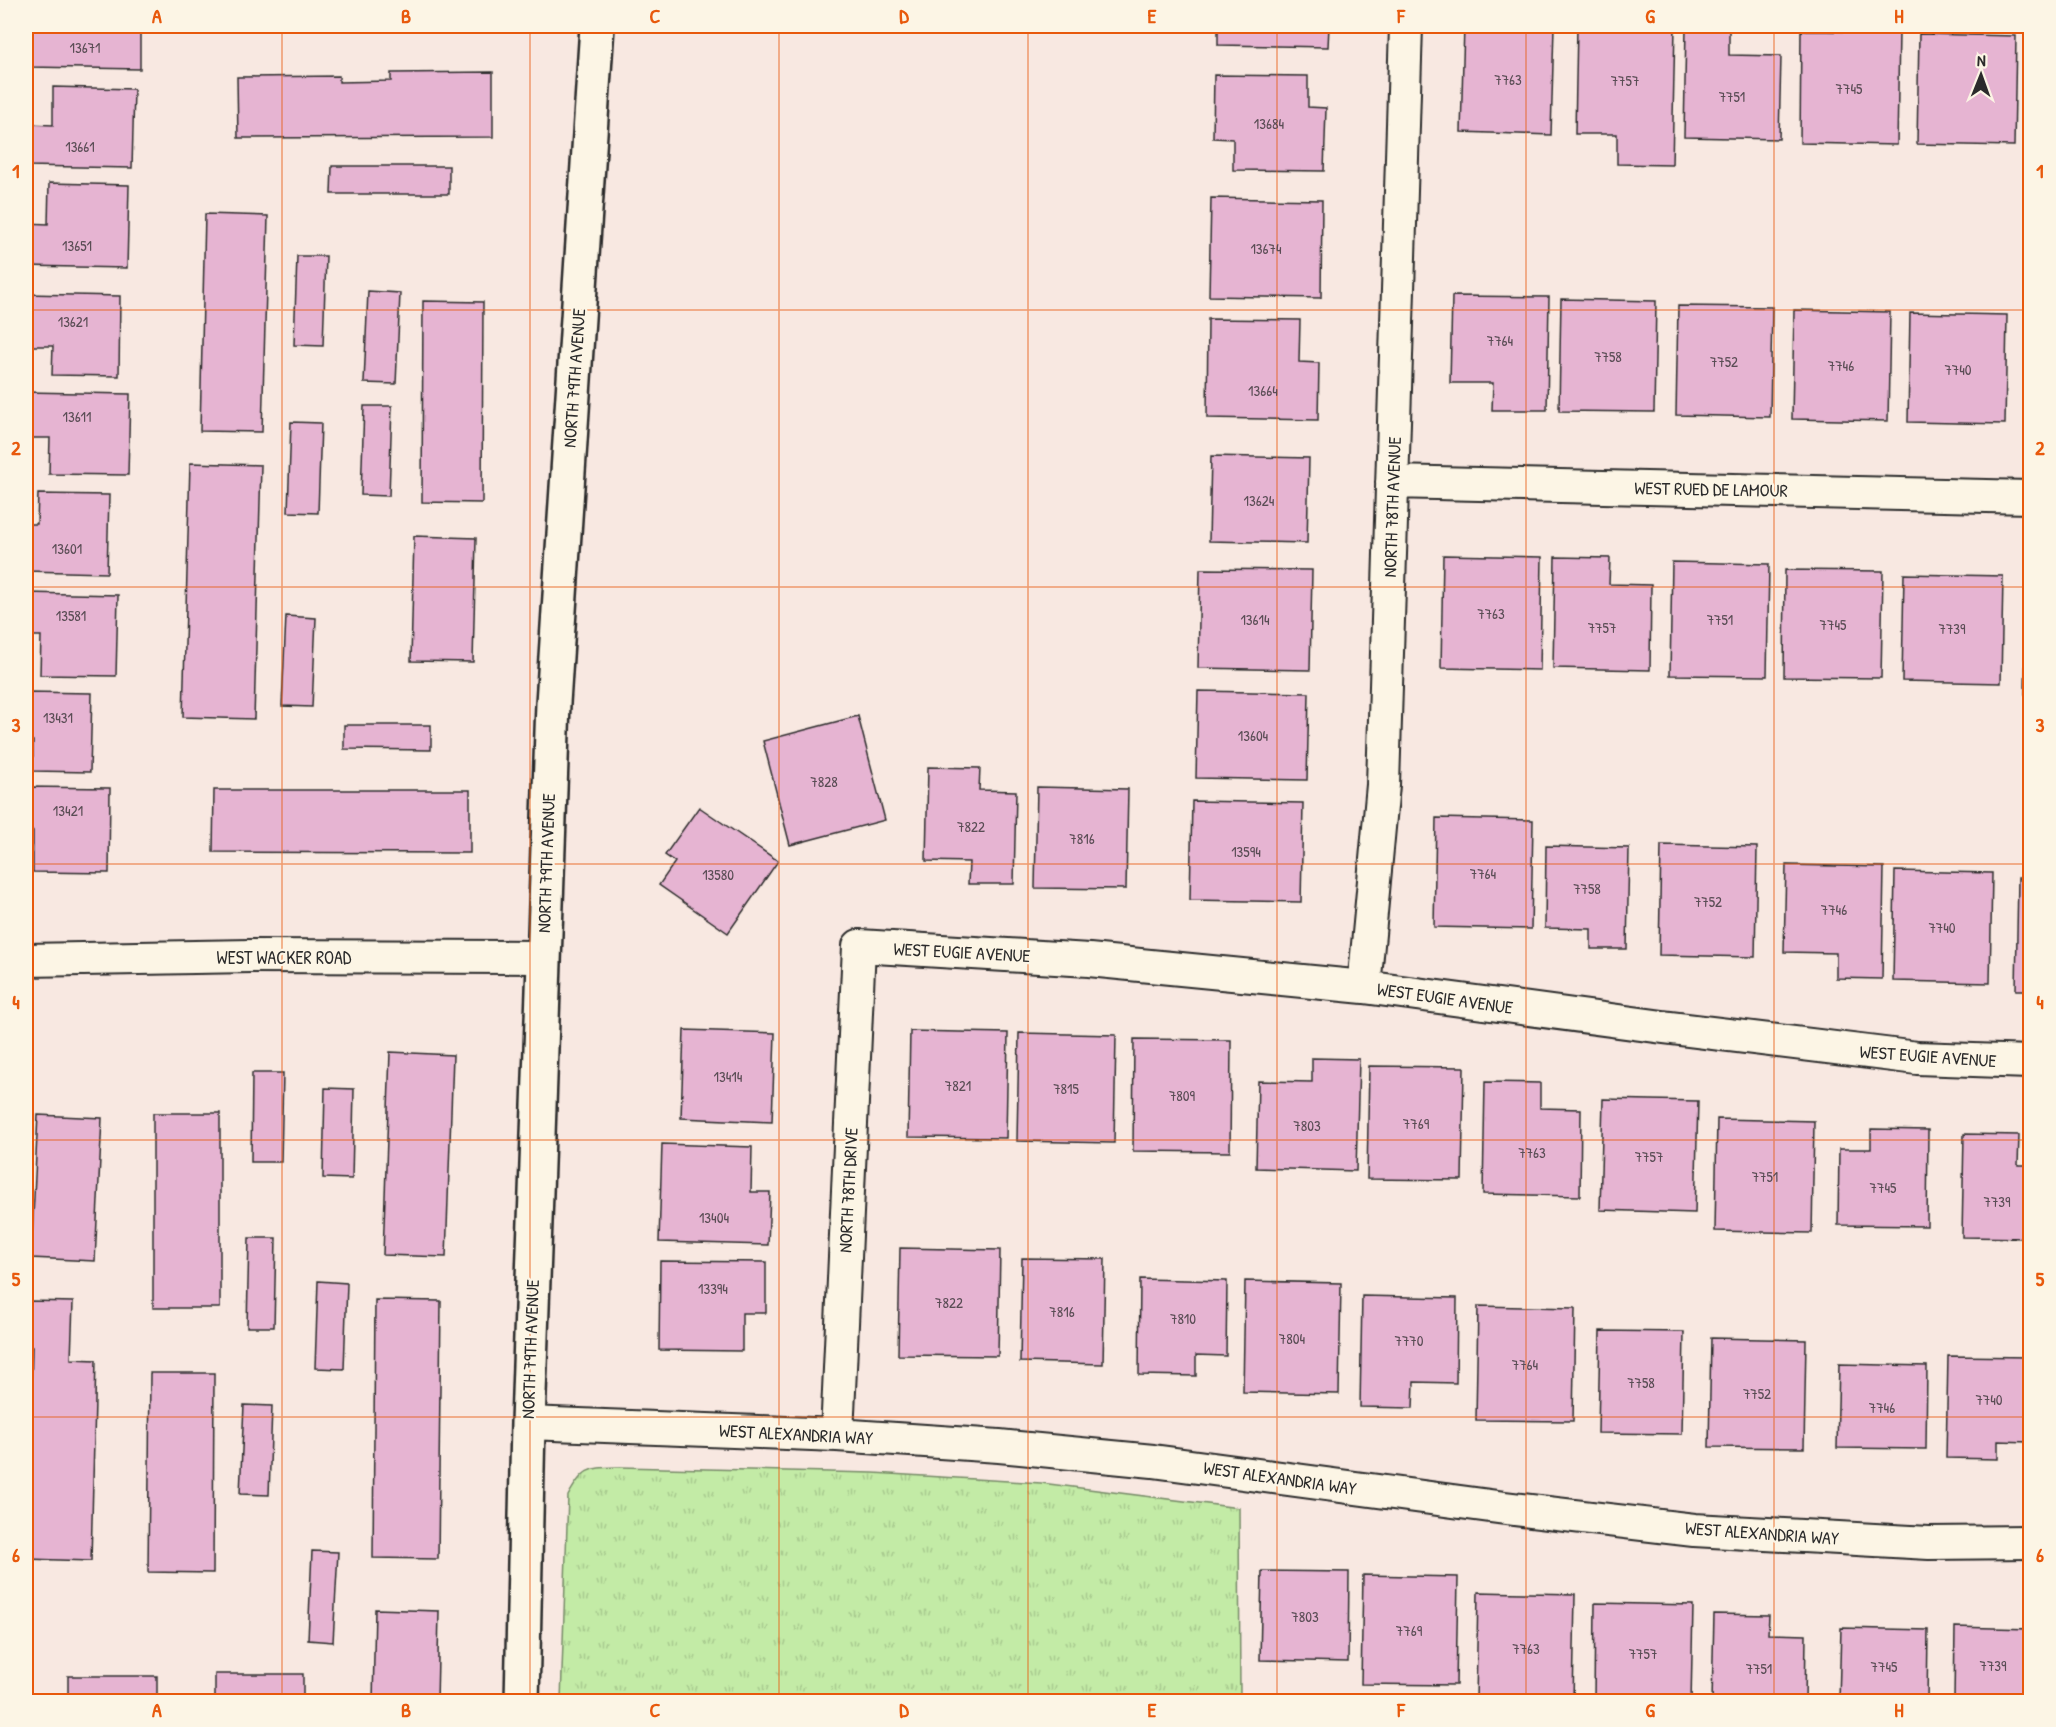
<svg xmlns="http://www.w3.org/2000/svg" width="2056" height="1727" font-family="'Patrick Hand',sans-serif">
	<defs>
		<pattern id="park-tufts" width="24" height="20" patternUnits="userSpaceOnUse" patternTransform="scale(1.5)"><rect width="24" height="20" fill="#c3eba6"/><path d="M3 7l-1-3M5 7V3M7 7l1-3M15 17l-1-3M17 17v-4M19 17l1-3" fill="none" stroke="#a8ca8f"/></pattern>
	</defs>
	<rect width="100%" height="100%" fill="#f8e8e1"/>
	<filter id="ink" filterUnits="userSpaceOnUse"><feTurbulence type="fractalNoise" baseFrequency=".0167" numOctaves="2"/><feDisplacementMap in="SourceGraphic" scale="12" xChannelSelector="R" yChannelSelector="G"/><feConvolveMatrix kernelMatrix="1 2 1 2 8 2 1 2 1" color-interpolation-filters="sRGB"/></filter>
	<g filter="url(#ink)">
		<!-- park -->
		<path fill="url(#park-tufts)" stroke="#778b68" stroke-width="1.5" d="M620,1467L873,1473L1041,1483L1239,1508L1240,1701H561L568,1496C584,1467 588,1468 620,1467Z"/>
		<!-- building -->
		<path fill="#e6b4d2" stroke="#2b2b2b" stroke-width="1.5" d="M58,26H140V69L30,67L31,27H58Z
			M1218,26H1329L1328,47L1218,45Z
			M1464,26H1554L1551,135L1461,132Z
			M1577,26H1675L1672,165L1617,164V134H1575Z
			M1686,27L1729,28V55L1781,56L1779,139L1684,137Z
			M1801,31L1899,32L1897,145L1800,143Z
			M1919,34L2016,36L2014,146L1917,144Z
			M493,72V137L238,138L237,77L339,76V82L391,81V73Z
			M1214,75L1308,76V107L1326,108L1324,171L1233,170V139L1213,138Z
			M53,87L134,89L132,168L27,166L28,124L53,125Z
			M332,166H449V194H331Z
			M49,183L129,185L127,268L26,266V223L48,224Z
			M1211,198L1322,200L1321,298L1209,296Z
			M205,214L268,216L262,432L200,431Z
			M297,256H326L323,346L294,345Z
			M368,291L400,293L396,384L364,383Z
			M26,294L120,296L119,376L52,375L53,346H26Z
			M2028,294H2030V408H2026Z
			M1452,296L1549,297L1547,410H1492L1493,383H1450Z
			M1561,299L1656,301L1654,412L1559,411Z
			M423,301L483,302L482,503L422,502Z
			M1678,306L1772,307L1770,417L1676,415Z
			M1794,310L1890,312L1888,421L1792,419Z
			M1910,313L2007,315L2005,424L1908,422Z
			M1208,319L1300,320L1299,362L1319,363L1318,420L1207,418Z
			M26,392L130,394L128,475L49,474L50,438H26Z
			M364,406H392L389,496L361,495Z
			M291,422L321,423L318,513L288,512Z
			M1211,456L1309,458L1307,543L1209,541Z
			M190,463L261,465L254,719L183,717Z
			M38,494L109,495L107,573L26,571V524H37Z
			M414,536L476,538L473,662L411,661Z
			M1443,555L1542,557L1540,670L1441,668Z
			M1555,557L1610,558L1609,584L1651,585L1650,670L1553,668Z
			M1672,562L1769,564L1767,676L1670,675Z
			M1200,569L1312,570L1310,670L1198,668Z
			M1785,570L1883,571L1881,678L1784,677Z
			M1904,574L2003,576L2001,683L1902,681Z
			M2027,584H2030V694H2025Z
			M26,593L118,595L116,676L40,675L41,636H26Z
			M286,616L316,618L312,707L282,706Z
			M1198,691L1309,693L1307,780L1196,778Z
			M26,692L92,693L90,772L33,771V741H26Z
			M858,716L885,820L790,845L763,741Z
			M344,725H431V750L344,749Z
			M928,767L980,768L979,790L1016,791L1014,884H968L969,862L926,861Z
			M26,787L110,788L109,873L33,872V831H26Z
			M1037,787L1128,789L1126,889L1035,888Z
			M214,790H470V853L213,852Z
			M1192,801L1303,803L1301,902L1190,900Z
			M699,807L778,861L728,933L659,885L675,862L665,855Z
			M1436,818L1533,820L1531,929L1434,927Z
			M1661,845L1757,847L1755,957L1659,955Z
			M1546,846L1629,848L1627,949H1591V929L1545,928Z
			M1786,865L1884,867L1882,979L1836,978V953L1784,952Z
			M1895,871L1992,873L1990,983L1893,981Z
			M2018,878H2030V990H2016Z
			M684,1030L775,1033L772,1122L681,1118Z
			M910,1031L1008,1033L1006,1138L908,1137Z
			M1019,1033L1116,1035L1114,1143L1017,1141Z
			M1134,1039L1231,1040L1230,1152L1133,1151Z
			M390,1052L453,1055L446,1257L383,1255Z
			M1312,1058L1359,1059L1356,1171L1256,1168L1258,1081L1312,1082Z
			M1369,1066L1464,1067L1462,1180L1367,1179Z
			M252,1073H283L281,1162H251Z
			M1485,1082L1540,1083V1108L1581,1109L1580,1196L1483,1194Z
			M325,1088L354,1089L352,1179L323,1178Z
			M1603,1099L1698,1101L1695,1213L1600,1210Z
			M153,1113H220V1308H153Z
			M38,1115L102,1118L95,1261L31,1258Z
			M1717,1119L1814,1121L1812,1233L1715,1231Z
			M1871,1129L1928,1130L1927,1226L1838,1225L1839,1149H1871Z
			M1964,1134L2019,1135L2018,1165H2030V1238L1962,1237Z
			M662,1144L752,1147L751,1192H770L768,1245L659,1242Z
			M249,1238H276L274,1327H247Z
			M900,1248L1000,1250L998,1356L898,1355Z
			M1022,1258L1105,1259L1103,1364L1020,1362Z
			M660,1261L766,1262V1313H742V1351L659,1350Z
			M1140,1279L1227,1281L1226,1356L1196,1355V1376L1139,1375Z
			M318,1281L347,1283L344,1369L315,1368Z
			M1245,1281L1341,1283L1339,1394L1243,1392Z
			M1362,1296L1457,1298L1456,1383L1414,1382L1413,1408L1360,1407Z
			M375,1300L441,1301L438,1559L373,1558Z
			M28,1301L73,1302L71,1359L96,1360L91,1561L27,1559L32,1347H27Z
			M1478,1306L1575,1308L1573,1421L1476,1420Z
			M1600,1331L1684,1332L1682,1434L1598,1433Z
			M1711,1338L1806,1340L1804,1448L1709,1447Z
			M1948,1356L2030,1357V1442L1998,1441V1459L1946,1458Z
			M1839,1364L1927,1366L1926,1449L1837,1448Z
			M150,1373H214L213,1573L148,1572Z
			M244,1405L272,1406L269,1495L240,1494Z
			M312,1551L338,1552L333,1642L308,1640Z
			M1262,1571L1349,1572L1348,1662L1260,1660Z
			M1363,1575L1458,1577L1456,1685L1361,1684Z
			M1478,1592L1575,1594L1573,1702H1476Z
			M1595,1603L1693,1605L1691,1702H1594Z
			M375,1609L439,1611L437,1702H373Z
			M1714,1614L1769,1615L1768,1634L1806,1635L1805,1702H1712Z
			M1955,1627L2030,1629V1702H1954Z
			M1841,1628L1928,1630L1927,1702H1839Z
			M215,1674H303V1702H215Z
			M68,1676H157V1701L68,1702Z"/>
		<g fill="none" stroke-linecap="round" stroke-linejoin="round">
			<!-- street casing -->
			<g stroke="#2b2b2b" stroke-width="36">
				<path id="street" d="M1392,482L2030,497
					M26,960L251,956L543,957
					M1364,987L1383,785L1406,26
					M528,1423L837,1435L999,1446L1153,1461L1505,1508L1694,1530L1929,1543L2030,1542
					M837,1435L859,946L1089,960L1364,987L1663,1027L1917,1058L2030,1062"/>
			</g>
			<!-- secondary casing -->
			<g stroke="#2b2b2b" stroke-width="38">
				<path id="secondary" d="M522,1702L528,1423L553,703L597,26"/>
			</g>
			<!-- street -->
			<use href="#street" stroke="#fcf5e5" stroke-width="32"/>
			<!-- secondary -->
			<use href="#secondary" stroke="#fcf5e5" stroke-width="33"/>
		</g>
	</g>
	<!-- grid -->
	<path fill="none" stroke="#e8590c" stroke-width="1.5" stroke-opacity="0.55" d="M282,26V1702M530,26V1702M779,26V1702M1028,26V1702M1277,26V1702M1526,26V1702M1774,26V1702M26,310H2030M26,587H2030M26,864H2030M26,1140H2030M26,1417H2030"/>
	<g text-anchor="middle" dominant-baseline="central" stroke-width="4.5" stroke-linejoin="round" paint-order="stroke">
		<!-- number labels -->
		<g font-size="15" fill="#5a4d55">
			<text x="85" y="47">13671</text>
			<text x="1508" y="79">7763</text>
			<text x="1625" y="80">7757</text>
			<text x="1849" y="88">7745</text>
			<text x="1732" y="96">7751</text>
			<text x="1269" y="123">13684</text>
			<text x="80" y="146">13661</text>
			<text x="77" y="245">13651</text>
			<text x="1266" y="248">13674</text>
			<text x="73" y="321">13621</text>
			<text x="1500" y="340">7764</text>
			<text x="1608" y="356">7758</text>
			<text x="1724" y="361">7752</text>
			<text x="1841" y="365">7746</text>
			<text x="1958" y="369">7740</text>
			<text x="1263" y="390">13664</text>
			<text x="77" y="416">13611</text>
			<text x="1259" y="500">13624</text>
			<text x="67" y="548">13601</text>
			<text x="1491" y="613">7763</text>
			<text x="71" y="615">13581</text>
			<text x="1255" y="619">13614</text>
			<text x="1720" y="619">7751</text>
			<text x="1833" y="624">7745</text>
			<text x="1602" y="627">7757</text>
			<text x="1952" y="628">7739</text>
			<text x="58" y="717">13431</text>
			<text x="1253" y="735">13604</text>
			<text x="824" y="781">7828</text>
			<text x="68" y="810">13421</text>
			<text x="971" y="826">7822</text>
			<text x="1082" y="838">7816</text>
			<text x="1246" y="851">13594</text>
			<text x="1483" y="873">7764</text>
			<text x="718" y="874">13580</text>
			<text x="1587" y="888">7758</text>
			<text x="1708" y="901">7752</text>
			<text x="1834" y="909">7746</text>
			<text x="1942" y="927">7740</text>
			<text x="728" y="1076">13414</text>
			<text x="958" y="1085">7821</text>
			<text x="1066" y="1088">7815</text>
			<text x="1182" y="1095">7809</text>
			<text x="1416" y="1123">7769</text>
			<text x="1307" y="1125">7803</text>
			<text x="1532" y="1152">7763</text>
			<text x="1649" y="1156">7757</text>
			<text x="1765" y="1176">7751</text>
			<text x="1883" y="1187">7745</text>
			<text x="1997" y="1201">7739</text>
			<text x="714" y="1217">13404</text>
			<text x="713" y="1288">13394</text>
			<text x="949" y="1302">7822</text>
			<text x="1062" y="1311">7816</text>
			<text x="1183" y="1318">7810</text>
			<text x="1292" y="1338">7804</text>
			<text x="1409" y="1340">7770</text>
			<text x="1525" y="1364">7764</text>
			<text x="1641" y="1382">7758</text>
			<text x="1757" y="1393">7752</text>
			<text x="1989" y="1399">7740</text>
			<text x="1882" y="1407">7746</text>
			<text x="1305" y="1616">7803</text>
			<text x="1409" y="1630">7769</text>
			<text x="1526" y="1648">7763</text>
			<text x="1643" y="1653">7757</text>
			<text x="1993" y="1665">7739</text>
			<text x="1884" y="1666">7745</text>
			<text x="1759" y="1668">7751</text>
		</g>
		<!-- street labels -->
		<g font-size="18" fill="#2b2b2b" stroke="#fcf5e5">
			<text transform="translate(574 378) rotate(-86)">NORTH 79TH AVENUE</text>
			<text transform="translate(1711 489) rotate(1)">WEST RUED DE LAMOUR</text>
			<text transform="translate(1392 507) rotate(-88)">NORTH 78TH AVENUE</text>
			<text transform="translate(546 863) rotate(-88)">NORTH 79TH AVENUE</text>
			<text transform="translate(962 952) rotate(3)">WEST EUGIE AVENUE</text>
			<text x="284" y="957">WEST WACKER ROAD</text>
			<text transform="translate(1445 998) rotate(8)">WEST EUGIE AVENUE</text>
			<text transform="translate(1928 1056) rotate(4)">WEST EUGIE AVENUE</text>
			<text transform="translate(848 1190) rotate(-87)">NORTH 78TH DRIVE</text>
			<text transform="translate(530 1349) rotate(-88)">NORTH 79TH AVENUE</text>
			<text transform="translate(796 1434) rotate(3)">WEST ALEXANDRIA WAY</text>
			<text transform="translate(1280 1478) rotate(8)">WEST ALEXANDRIA WAY</text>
			<text transform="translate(1762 1533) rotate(4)">WEST ALEXANDRIA WAY</text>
		</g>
	</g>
	<!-- margin -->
	<rect width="2056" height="1727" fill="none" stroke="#fcf5e5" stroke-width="66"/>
	<!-- north arrow -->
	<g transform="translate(1981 75) rotate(1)" stroke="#fcf5e5" stroke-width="4.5" paint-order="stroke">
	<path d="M0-4.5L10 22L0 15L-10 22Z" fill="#2b2b2b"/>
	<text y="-9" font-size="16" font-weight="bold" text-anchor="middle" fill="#2b2b2b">N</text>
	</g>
	<rect x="33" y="33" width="1990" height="1661" fill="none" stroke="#e8590c" stroke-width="2"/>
	<g font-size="20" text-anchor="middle" font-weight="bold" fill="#e8590c">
		<text x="157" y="23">A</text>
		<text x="406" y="23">B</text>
		<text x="655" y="23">C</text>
		<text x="904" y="23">D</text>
		<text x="1152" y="23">E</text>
		<text x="1401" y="23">F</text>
		<text x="1650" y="23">G</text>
		<text x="1899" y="23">H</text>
		<text x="16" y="178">1</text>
		<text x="2040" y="178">1</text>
		<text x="16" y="455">2</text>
		<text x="2040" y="455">2</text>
		<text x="16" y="732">3</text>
		<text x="2040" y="732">3</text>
		<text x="16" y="1009">4</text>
		<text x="2040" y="1009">4</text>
		<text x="16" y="1286">5</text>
		<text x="2040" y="1286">5</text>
		<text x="16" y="1562">6</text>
		<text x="2040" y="1562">6</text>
		<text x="157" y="1717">A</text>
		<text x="406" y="1717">B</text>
		<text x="655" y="1717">C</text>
		<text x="904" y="1717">D</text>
		<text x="1152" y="1717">E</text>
		<text x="1401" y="1717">F</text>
		<text x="1650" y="1717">G</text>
		<text x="1899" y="1717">H</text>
	</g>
</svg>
